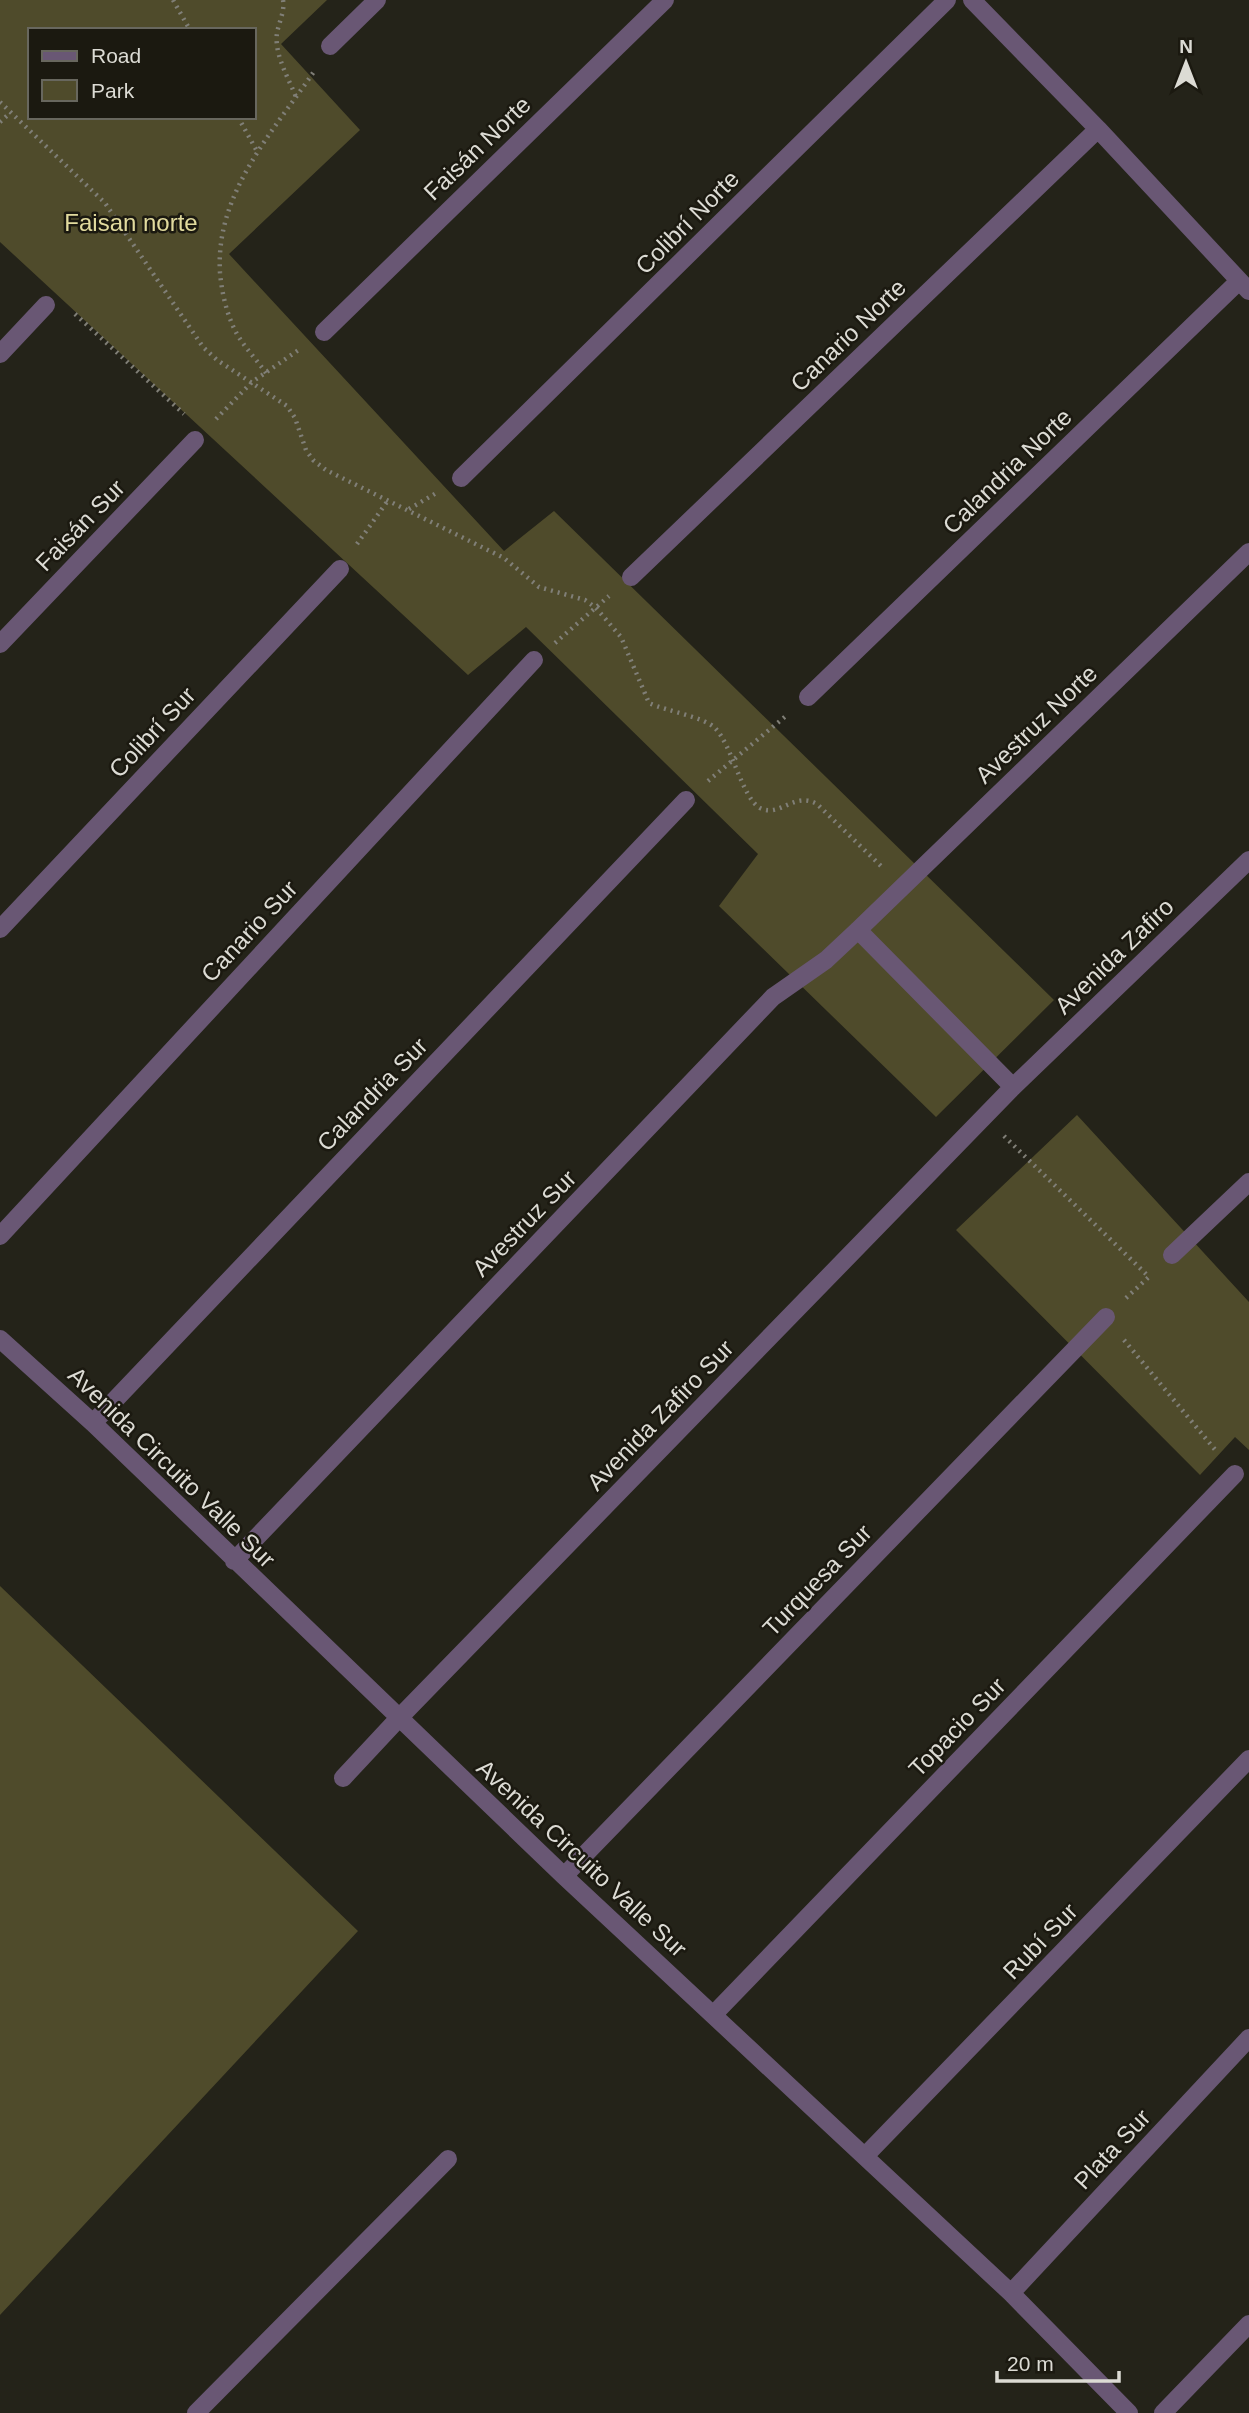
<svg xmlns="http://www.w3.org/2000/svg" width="1249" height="2413" font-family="Arial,sans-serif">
	<rect width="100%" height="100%" fill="#242319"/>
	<!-- green -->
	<path fill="#4f4b2b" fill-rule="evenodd" d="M0,0H327L281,44L360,130L229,254L504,551L554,511L1054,1000L936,1117L719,906L758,854L526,627L468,675L0,242ZM30,30H254V117H30Z
		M1077,1115L1249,1302V1450L1235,1437L1200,1475L956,1230Z
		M0,1586L358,1931L0,2315Z"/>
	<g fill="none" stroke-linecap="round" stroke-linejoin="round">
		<!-- path -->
		<path stroke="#807f77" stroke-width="4.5" stroke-dasharray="2 5" stroke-linecap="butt" d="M173,0L190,30
			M283,0C285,11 279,22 277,33C274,54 288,77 296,97
			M0,102L105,203L203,347L217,360L287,406L295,418L306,450L313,460L326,470L504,558L539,587L585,600L596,608L621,637L649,703C666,711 704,717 715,728C732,745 742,798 760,808C780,818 794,791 817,804L881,866
			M238,117L258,153
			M0,122L10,113
			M75,314L184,414
			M266,373C257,360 245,348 237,334C227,316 222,294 220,273C215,193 273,132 315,70
			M216,419L252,382L300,349
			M409,509L438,492
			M357,544L389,499
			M555,643L609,596
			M708,781L787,715
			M1004,1136L1146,1274
			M1126,1298L1151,1275
			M1124,1340L1217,1452"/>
		<!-- minor -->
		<path stroke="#695774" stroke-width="18" d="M972,0L1098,129L1249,291
			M330,46L377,0
			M324,332L665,0
			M0,354L46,305
			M461,478L947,0
			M631,577L1098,129
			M0,644L195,440
			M808,697L1239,281
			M0,929L340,569
			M858,930L1013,1087
			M0,1236L534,660
			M1172,1255L1249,1182
			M0,1339L93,1423L564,1876L1011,2293L1129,2413
			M93,1423L686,800
			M234,1561L773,997L826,960L858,930L1249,552
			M343,1778L398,1719L1013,1087L1249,860
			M564,1876L1106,1317
			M714,2014L1235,1474
			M865,2156L1249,1759
			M1011,2293L1249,2038
			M196,2413L448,2159
			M1163,2413L1249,2324"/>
	</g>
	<g text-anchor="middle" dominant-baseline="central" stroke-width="5" stroke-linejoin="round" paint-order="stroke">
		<!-- street labels -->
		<g font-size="24" fill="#dcdbd4" stroke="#1b1910">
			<text transform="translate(477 148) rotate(-44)">Faisán Norte</text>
			<text transform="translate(687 222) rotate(-45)">Colibrí Norte</text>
			<text transform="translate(848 335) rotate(-44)">Canario Norte</text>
			<text transform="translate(1007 471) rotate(-44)">Calandria Norte</text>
			<text transform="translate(80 525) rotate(-46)">Faisán Sur</text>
			<text transform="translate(1036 724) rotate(-44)">Avestruz Norte</text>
			<text transform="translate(152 732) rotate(-47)">Colibrí Sur</text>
			<text transform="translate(249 931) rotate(-47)">Canario Sur</text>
			<text transform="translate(1114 956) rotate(-44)">Avenida Zafiro</text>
			<text transform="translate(372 1094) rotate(-46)">Calandria Sur</text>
			<text transform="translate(524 1223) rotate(-46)">Avestruz Sur</text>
			<text transform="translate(660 1415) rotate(-46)">Avenida Zafiro Sur</text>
			<text transform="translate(172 1467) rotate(44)">Avenida Circuito Valle Sur</text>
			<text transform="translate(817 1580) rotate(-46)">Turquesa Sur</text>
			<text transform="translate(957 1727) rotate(-46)">Topacio Sur</text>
			<text transform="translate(582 1858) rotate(43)">Avenida Circuito Valle Sur</text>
			<text transform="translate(1040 1941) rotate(-46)">Rubí Sur</text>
			<text transform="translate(1112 2149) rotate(-47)">Plata Sur</text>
		</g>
		<!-- park labels -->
		<g font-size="24" fill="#e2db9e" stroke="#1b1910">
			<text x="131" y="222">Faisan norte</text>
		</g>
	</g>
	<!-- legend -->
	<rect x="28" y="28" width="228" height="91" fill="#1b1910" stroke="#68675e" stroke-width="2"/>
	<rect x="42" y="51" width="35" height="10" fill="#695774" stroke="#68675e" stroke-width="2"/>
	<text x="91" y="63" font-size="21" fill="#dcdbd4">Road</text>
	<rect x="42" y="80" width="35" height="21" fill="#4f4b2b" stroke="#68675e" stroke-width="2"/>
	<text x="91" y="98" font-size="21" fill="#dcdbd4">Park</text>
	<!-- north arrow -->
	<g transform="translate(1186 63)" stroke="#1b1910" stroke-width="5" paint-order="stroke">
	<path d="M0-5L12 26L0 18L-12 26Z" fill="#dcdbd4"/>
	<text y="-10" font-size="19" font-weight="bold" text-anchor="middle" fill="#dcdbd4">N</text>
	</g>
	<!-- scale -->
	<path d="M997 2371v10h122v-10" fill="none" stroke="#dcdbd4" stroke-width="3.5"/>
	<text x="1007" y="2371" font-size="21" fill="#dcdbd4" stroke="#1b1910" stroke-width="5" paint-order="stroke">20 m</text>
</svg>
